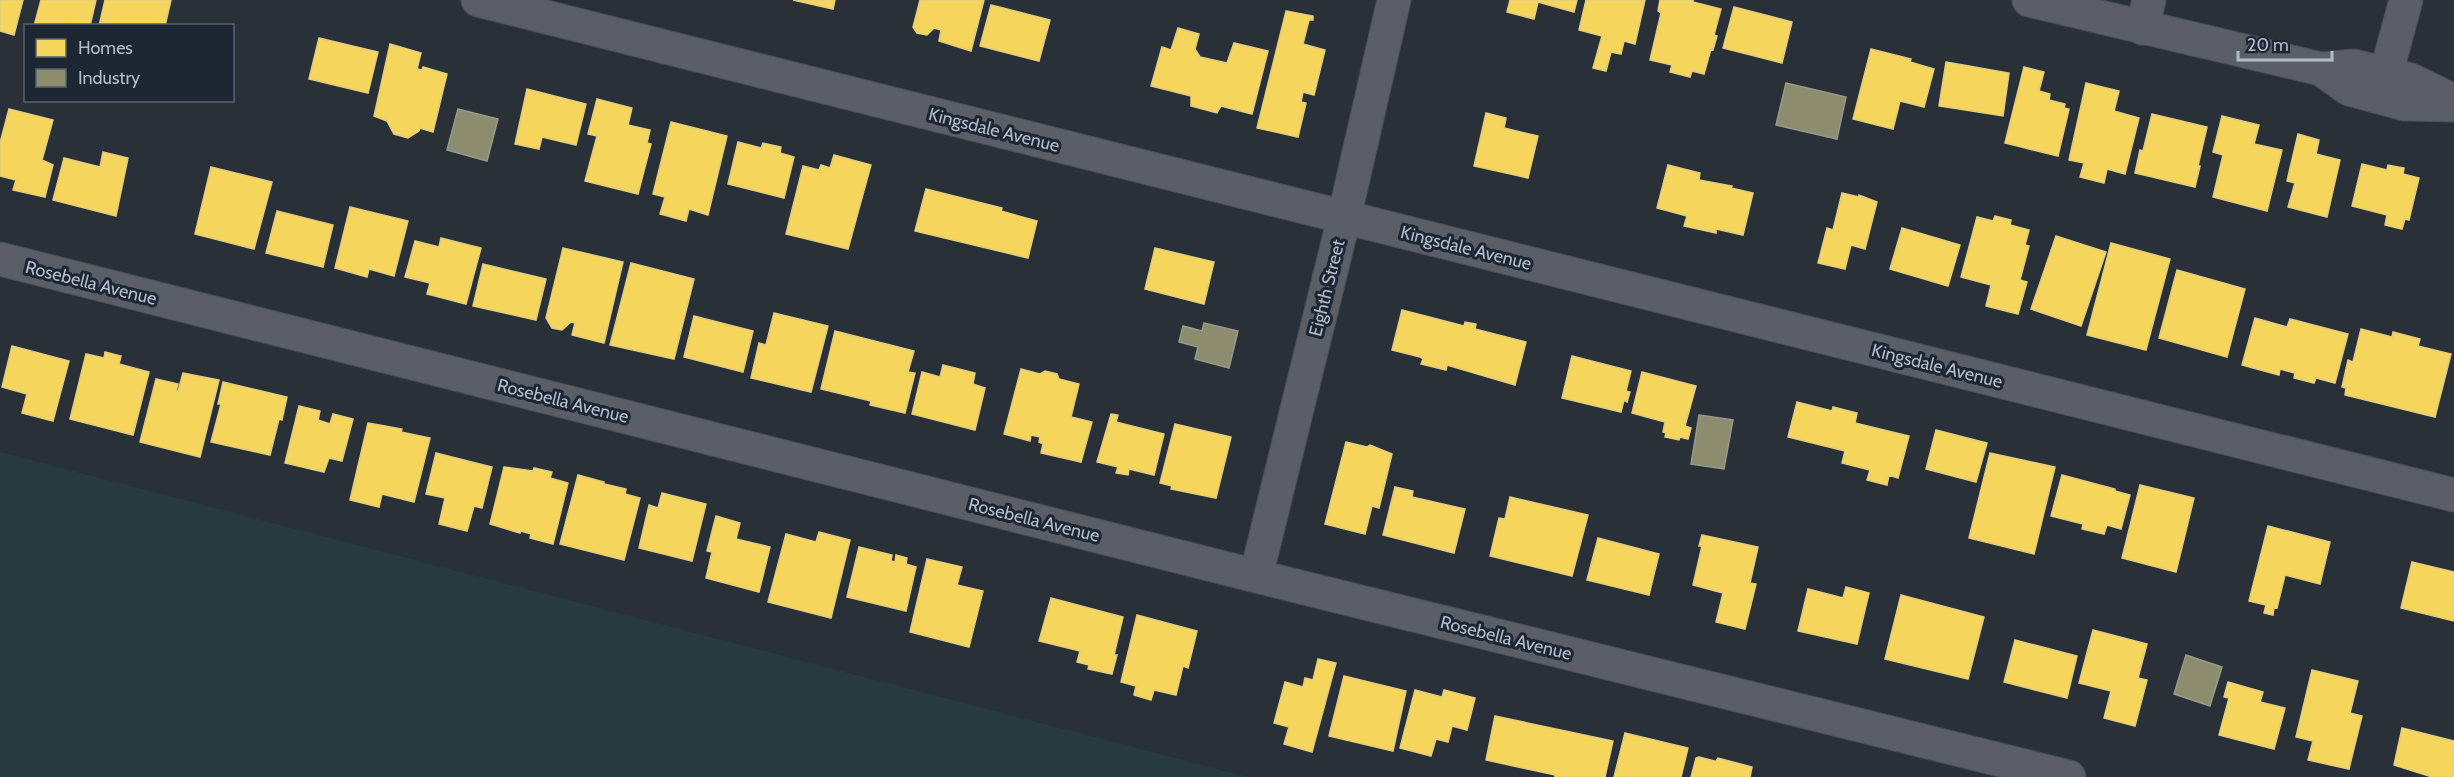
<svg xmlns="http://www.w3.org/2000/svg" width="2454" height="777" font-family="Cabin,sans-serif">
	<rect width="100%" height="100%" fill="#2a3038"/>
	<!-- green -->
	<path fill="#273a3e" d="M0,452L1248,777H0Z"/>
	<!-- homes -->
	<path fill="#f6d55c" stroke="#e2ce7d" stroke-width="1.5" d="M0,0H23L14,35L0,31Z
		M41,0H96L90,26H34Z
		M105,0H171L165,26H99Z
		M793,0H835L833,9Z
		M920,0H984L971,51L939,41L941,30L934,28L927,35L917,33L913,27Z
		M1510,0H1577L1574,12L1538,2L1534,19L1507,12Z
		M1586,0H1645L1635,44L1624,41L1621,54L1611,52L1606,71L1593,68L1602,36L1579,30Z
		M1660,0H1693V2L1721,9L1714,35L1717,36L1713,50L1711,49L1704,74L1692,71L1690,77L1670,72L1672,65L1650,60L1661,13L1658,11Z
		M991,5L1050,20L1039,61L980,46Z
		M1734,7L1792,22L1782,63L1723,48Z
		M1286,11L1313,16V20H1309L1303,44L1325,50L1314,95L1303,92L1301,102L1306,103L1298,137L1257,128Z
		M1178,28L1199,34L1195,49L1200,57L1227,63L1234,43L1268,51L1252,114L1221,106L1217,113L1191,106V96L1151,86L1162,47L1171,50Z
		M319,38L378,52L368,93L309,79Z
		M390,44L421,53L417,69L422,70L423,67L447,74L433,132L420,128L419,131L408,138L394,134L387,121L374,116Z
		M1871,49L1911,59L1910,62L1934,69L1924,107L1900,101L1893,129L1853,119Z
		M1946,62L2009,73L2003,116L1939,106Z
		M2024,67L2044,72L2039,91L2050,94L2049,100L2065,104L2064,108L2069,109L2058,156L2005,143Z
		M2086,83L2119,91L2114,111L2139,118L2125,174L2107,169L2104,183L2080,177L2084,163L2069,160Z
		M527,89L586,104L576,145L542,137L539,149L515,144Z
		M597,99L632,108L628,125L650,130L647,143L651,144L638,194L585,181L597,136L588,134Z
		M9,109L53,120L42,160L53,165L45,197L13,190L16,180L0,176V143Z
		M1486,113L1506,118L1504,128L1538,136L1528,178L1474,166Z
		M2152,114L2207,127L2198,166H2200L2195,187L2135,173L2140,150L2143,151Z
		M2222,116L2259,125L2254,144L2282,150L2267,211L2213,197L2223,155L2213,152Z
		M671,122L727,136L708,215L689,209L686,221L660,214L665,197L653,194Z
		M2298,134L2319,140L2316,154L2340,160L2327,217L2288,207L2295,183L2287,181Z
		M738,142L761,148L763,143L781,147L780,153L794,157L784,198L728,184Z
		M103,152L128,158L116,216L53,200L64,158L100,167Z
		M834,155L871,165L848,249L786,234L803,166L819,170L821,165L830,168Z
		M2362,164L2387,170L2388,165L2404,168L2403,174L2419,178L2409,220L2405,219L2402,229L2385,225L2387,215L2352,206Z
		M1668,165L1700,173L1699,180L1732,186L1731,188L1753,193L1743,235L1716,229V233L1684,226L1687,216L1657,208Z
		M211,167L272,182L254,249L195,234Z
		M926,189L1002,208L1001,211L1037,221L1028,258L915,231Z
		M1842,193L1859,197V195L1877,202L1865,249L1851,245L1845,269L1818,263L1827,228L1833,230Z
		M350,207L408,221L394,276L369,269L367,277L335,268Z
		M277,211L333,225L323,267L266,253Z
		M1995,216L2011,220L2010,225L2029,230L2025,245L2029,246L2020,280L2027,282L2018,314L1986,306L1991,285L1961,277L1977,217L1993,221Z
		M1902,228L1960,245L1948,286L1890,269Z
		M2056,236L2106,252L2081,326L2031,309Z
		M441,238L481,248L466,304L427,294L430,283L405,277L415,241L439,247Z
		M2111,243L2170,259L2146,350L2087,335Z
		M563,248L623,262L604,343L572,335L575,323L571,322L562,330L552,328L546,318Z
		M1155,248L1214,262L1204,304L1145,289Z
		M631,263L694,279L674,359L610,345Z
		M483,264L546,279L536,320L473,306Z
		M2177,270L2245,289L2227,357L2159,338Z
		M1402,310L1464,326L1465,322L1476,324L1475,329L1526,342L1515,385L1447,365L1446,370L1421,364L1423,359L1420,357L1392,350Z
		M774,313L828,326L811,392L751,378L759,343L766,345Z
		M694,316L753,331L743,372L684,357Z
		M2255,318L2287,327L2290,319L2348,334L2335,383L2316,378L2314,383L2294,378L2295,373L2280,369L2279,375L2242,365Z
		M2361,329L2392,337L2393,332L2420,339L2418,346L2451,354L2435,417L2345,395L2346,388L2342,387L2348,360L2353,362Z
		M835,331L914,351L908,372L915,373L905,413L870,405L871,401L821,389Z
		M12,346L69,361L53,421L22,413L27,394L2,387Z
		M105,352L121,356L119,364L149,372L133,435L70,419L86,354L104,358Z
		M1572,356L1631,371L1626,391L1630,392L1627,402L1624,400L1621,412L1562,398Z
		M943,365L975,373L973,384L985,388L975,430L912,414L922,372L940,377Z
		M1021,369L1040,374L1045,371L1057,374L1059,379L1079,384L1071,417L1092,422L1081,462L1041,453L1043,444L1039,442L1040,437L1031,435L1030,441L1004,434Z
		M1642,372L1696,386L1685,426L1691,428L1688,439L1680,437L1679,440L1665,437L1666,433L1663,432L1665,422L1632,413Z
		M183,373L219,380L200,457L140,442L156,379L178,384L176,391H178Z
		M223,382L287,397L282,420L279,419L270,455L211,442L221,404H218Z
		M1797,402L1832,411L1833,407L1857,413L1855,423L1909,436L1898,478L1889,475L1887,485L1867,480L1870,470L1842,463L1845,451L1788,437Z
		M299,406L320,411L318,420L330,424L333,414L353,419L342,461L329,458L324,472L285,463Z
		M1111,414L1118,415L1116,422L1164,434L1154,475L1129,469L1128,475L1116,473L1118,467L1097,462Z
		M368,423L402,429L401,432L430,438L414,502L382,494L379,507L350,500Z
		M1175,424L1231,437L1216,498L1171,489L1172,486L1160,483Z
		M1936,430L1987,443L1976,482L1926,469Z
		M1346,442L1367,447L1370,445L1392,454L1379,508L1372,506L1365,534L1325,524Z
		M436,453L492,467L482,508L474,506L467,531L439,524L445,498L426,494Z
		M1990,453L2055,467L2034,554L1969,538Z
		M504,467L533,471L534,468L552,472L550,478L568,483L553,544L530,538L531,534L521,531L520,533L490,524Z
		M578,475L604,482L603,488L605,484L626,489L625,494L640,498L624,560L560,544Z
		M2062,475L2115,489V491L2130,495L2121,529L2107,525L2104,534L2082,529L2083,524L2051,516Z
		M2140,485L2194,498L2176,572L2122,558Z
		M1395,487L1413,491L1412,497L1465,509L1454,553L1383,535Z
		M662,493L706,504L692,561L639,548L649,505L658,508Z
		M1510,497L1588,515L1572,576L1490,556L1499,518L1505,519Z
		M716,516L740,523L736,539L770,547L759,592L706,578L712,552L707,551Z
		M2268,526L2330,542L2320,584L2285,575L2277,608L2274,607L2273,615L2264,613L2266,605L2249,601Z
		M819,532L850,540L831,618L768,602L786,534L816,542Z
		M1702,535L1758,547L1750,583L1756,584L1745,629L1716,622L1723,593L1693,585L1702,546H1699Z
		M1598,538L1659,554L1649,595L1587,580Z
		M859,547L892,555L891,561L895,562L896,555L907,558L906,564L916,567L906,611L847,597Z
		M927,559L962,567L957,585L983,591L969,647L910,632Z
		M2412,562L2454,572V621L2401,608Z
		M1846,587L1869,593L1857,644L1798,631L1808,589L1843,598Z
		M1901,595L1984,617L1968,679L1885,659Z
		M1051,598L1123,617L1114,655H1117L1112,674L1088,669L1089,665L1077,662L1080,651L1039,641Z
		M1137,615L1197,631L1188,668L1183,666L1176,695L1154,690L1151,700L1134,695L1136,686L1121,682Z
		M2093,630L2147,644L2138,678L2147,680L2135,726L2104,718L2111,691L2079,683Z
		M2015,640L2077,656L2067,698L2004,682Z
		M1318,659L1336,663L1312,752L1284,744L1289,727L1274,723L1285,682L1303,687L1305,678L1313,680Z
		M2312,670L2358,681L2350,713L2362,716L2349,769L2308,760L2313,741L2296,737Z
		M1344,676L1406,691L1393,751L1329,736Z
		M2228,682L2263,692L2260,702L2285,708L2274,749L2219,735L2229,698L2224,697Z
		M1415,690L1442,697L1444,690L1475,698L1467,730L1452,726L1448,742L1436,739L1431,756L1400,748Z
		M1495,716L1613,741L1605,777H1555V775L1486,760Z
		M2402,728L2454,741V777H2432L2394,765Z
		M1625,733L1688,748L1681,777H1614Z
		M1699,757L1715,761V763L1718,758L1752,767L1750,777H1691L1696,758Z"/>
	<!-- industry -->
	<path fill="#8c8c6e" stroke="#989a89" stroke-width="1.5" d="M1786,83L1846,97L1837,139L1776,125Z
		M458,109L498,119L487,161L447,150Z
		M1204,323L1238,331L1229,368L1195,359L1198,347L1179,342L1183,326L1202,331Z
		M1699,415L1733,420L1724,469L1691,464Z
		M2186,655L2222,667L2210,706L2174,694Z"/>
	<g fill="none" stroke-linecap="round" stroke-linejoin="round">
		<!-- minor casing -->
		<g stroke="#484c53" stroke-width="35">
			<path id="minor" d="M478,0L2454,495
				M2029,0L2321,69L2354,66L2411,80L2454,101
				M2142,28L2149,0
				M2321,69L2349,89L2405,104L2452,105
				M2386,74L2406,0
				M0,259L1256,576L2069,777
				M1256,576L1344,218L1394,0"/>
		</g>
		<!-- minor -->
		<use href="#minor" stroke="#5a5e66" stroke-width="33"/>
	</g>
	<g text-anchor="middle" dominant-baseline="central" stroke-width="6" stroke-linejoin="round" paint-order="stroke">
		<!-- street labels -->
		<g font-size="18" fill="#b4bcc9" stroke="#1d2633">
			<text transform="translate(994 130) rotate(14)">Kingsdale Avenue</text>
			<text transform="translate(1466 248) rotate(14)">Kingsdale Avenue</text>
			<text transform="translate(91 283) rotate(14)">Rosebella Avenue</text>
			<text transform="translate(1327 288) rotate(-76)">Eighth Street</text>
			<text transform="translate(1937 366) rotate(14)">Kingsdale Avenue</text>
			<text transform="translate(563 401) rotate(14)">Rosebella Avenue</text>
			<text transform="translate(1034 520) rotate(14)">Rosebella Avenue</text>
			<text transform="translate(1506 638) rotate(14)">Rosebella Avenue</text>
		</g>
	</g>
	<!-- legend -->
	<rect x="24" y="24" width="210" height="78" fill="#1d2633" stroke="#59626f" stroke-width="1.5"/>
	<rect x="36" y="39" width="30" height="18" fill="#f6d55c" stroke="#59626f" stroke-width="1.5"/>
	<text x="78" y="54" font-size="18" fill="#b4bcc9">Homes</text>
	<rect x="36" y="69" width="30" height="18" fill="#8c8c6e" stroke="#59626f" stroke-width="1.5"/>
	<text x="78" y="84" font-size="18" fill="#b4bcc9">Industry</text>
	<!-- scale -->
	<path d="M2238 51v9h94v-9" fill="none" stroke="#b4bcc9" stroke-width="3"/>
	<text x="2247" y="51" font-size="18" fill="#b4bcc9" stroke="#1d2633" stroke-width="4.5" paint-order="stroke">20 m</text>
</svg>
